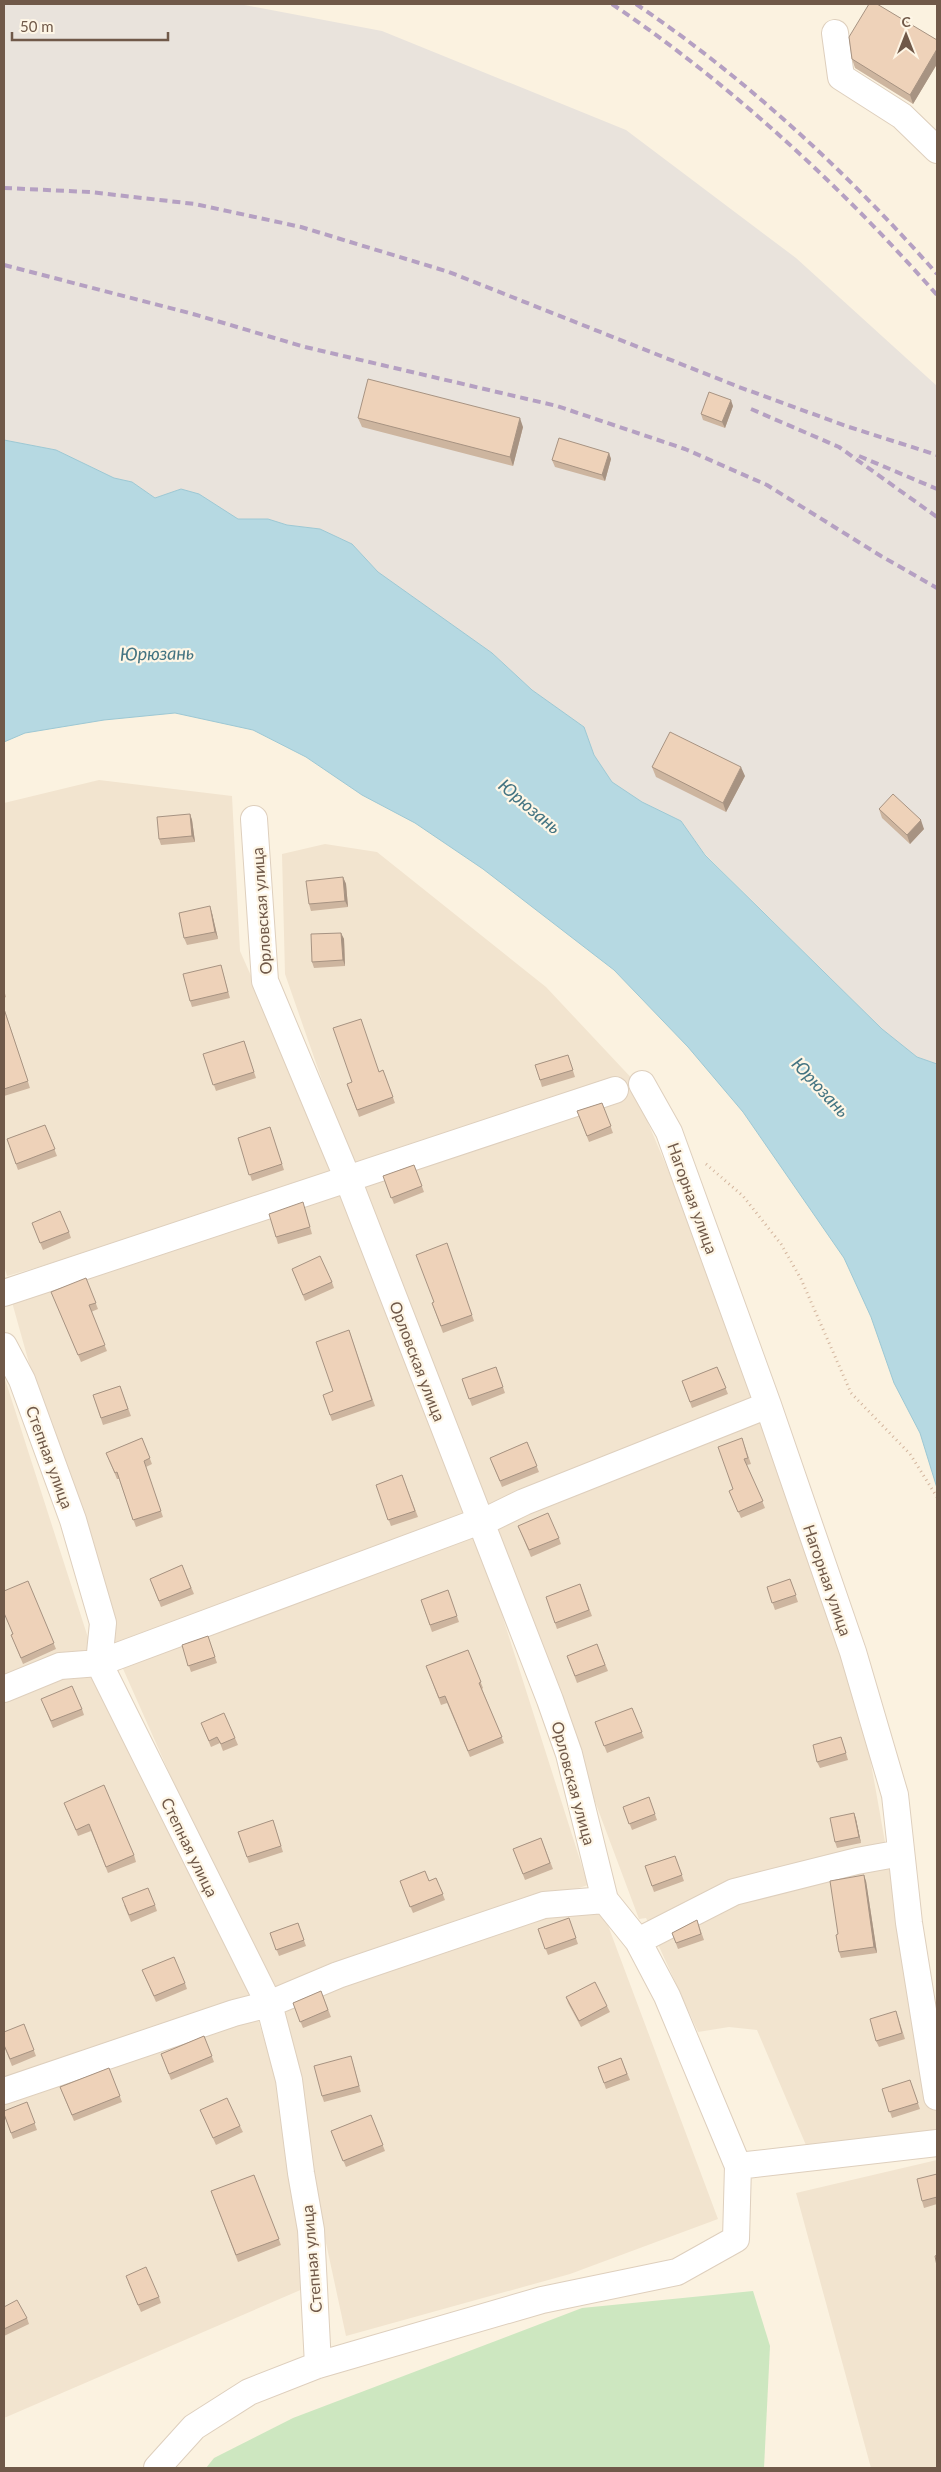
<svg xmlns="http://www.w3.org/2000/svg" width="941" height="2472" font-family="Lato,sans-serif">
	<rect width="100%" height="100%" fill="#fbf2e0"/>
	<!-- residential -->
	<path fill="#f2e4cf" d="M99,780L232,796L240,951L342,1181L473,1521L110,1652L8,1288L172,1229L7,1276L4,1265V803Z
		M325,844L377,852L546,987L638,1085L633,1087L762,1393L484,1512L355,1175L285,974L282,854Z
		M4,1376L91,1647L252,1999L289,2122L319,2282L4,2418Z
		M765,1410L864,1724L885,1842L693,1903L893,1862L937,2013V2144L817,2171L757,2030L729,2027L698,2032L646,1918L639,1919L487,1513Z
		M475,1530L588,1885L273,1989L195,1831L120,1662Z
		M594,1888L718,2219L570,2274L346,2336L275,2006Z
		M937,2160V2468H871L796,2193Z"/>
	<!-- industrial -->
	<path fill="#e9e3dc" d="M4,4H239L382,31L626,130L796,258L937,386V1064L917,1057L882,1029L705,854L681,821L642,802L612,782L594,755L584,727L532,690L492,653L378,572L352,544L320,529L287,525L268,519H238L181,489L155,498L132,482L114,478L56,450L4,440Z"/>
	<!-- green -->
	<path fill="#cde7c0" d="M753,2291L770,2346L764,2468H206L214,2458L293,2418L582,2308Z"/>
	<!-- water -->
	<path fill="#b6d9e2" stroke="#9dc8d4" d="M4,440L56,450L114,478L132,482L155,498L181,489L199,494L238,519H268L287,525L320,529L352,544L378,572L492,653L532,690L584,727L594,755L612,782L642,802L681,821L705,855L882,1029L917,1057L937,1064V1488L920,1433L894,1383L871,1317L844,1258L743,1112L688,1047L614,970L483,869L415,823L362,795L306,757L253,730L175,713L104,720L25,733L4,742Z"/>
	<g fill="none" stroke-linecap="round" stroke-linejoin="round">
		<!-- minor casing -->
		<g stroke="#decfbd" stroke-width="28">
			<path id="minor" d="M835,33L841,77L902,116L937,150
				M254,819L265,981L347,1177L550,1700L569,1754L605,1900
				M642,1084L669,1132L768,1405L853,1652L895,1795L909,1923L937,2097
				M4,1293L615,1090
				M4,1346L22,1380L73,1520L103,1623L99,1663L269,2004L289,2080L301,2173L311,2230L318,2365
				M4,1689L60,1666L99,1663L472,1524L481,1523L524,1502L768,1405
				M638,1941L734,1892L857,1861L901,1853
				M4,2091L234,2013L269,2004L338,1975L544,1905L605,1900L638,1941L667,1996L738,2166L736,2239L677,2272L542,2300L318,2365L249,2392L194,2427L157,2468
				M738,2166L937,2143"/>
		</g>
		<!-- path -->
		<path stroke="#d3b59d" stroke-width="3" stroke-dasharray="1 4" stroke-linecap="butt" d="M706,1164L743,1196L781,1244L801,1279L851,1393L910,1454L937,1497"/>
		<!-- minor -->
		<use href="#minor" stroke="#fff" stroke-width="26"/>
		<!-- rail -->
		<path stroke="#b5a0c2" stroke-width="4" stroke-dasharray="8 5" stroke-linecap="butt" d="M612,4C733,86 841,186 937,295
			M636,4C747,79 849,174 937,274
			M4,188L90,192L195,204L301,227L449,272L739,387L846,426L937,455
			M4,265L193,314L305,347L557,406L685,449L767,485L881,556L937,588
			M751,409L839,447L937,517
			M859,456L937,489"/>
	</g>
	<!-- wall -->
	<path fill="#cdb59f" d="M937,40V64L913,104L855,68L852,59Z
		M733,406L725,428L703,420L701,414Z
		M358,418L523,427L513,466L362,427Z
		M609,453L611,459L605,481L555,467L552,460Z
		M652,767L745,776L726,812L656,777Z
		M879,809L924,829L910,844L882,818Z
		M190,814L192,820L195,842L161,845L159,839Z
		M343,877L346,884L348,907L311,911L309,904Z
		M212,913L218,939L187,945L184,938Z
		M341,933L344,939L345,966L314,968L312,962Z
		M221,965L230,998L192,1007L190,1001Z
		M4,990L6,997L4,998Z
		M4,1008L30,1088L4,1096Z
		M244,1041L256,1078L216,1091L203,1054Z
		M568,1055L575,1077L542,1087L535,1065Z
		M383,1070L395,1103L359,1117L347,1084Z
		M602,1103L613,1133L589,1142L577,1111Z
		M45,1125L57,1156L18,1170L7,1139Z
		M270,1127L284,1170L252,1181L238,1138Z
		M414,1165L424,1192L394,1204L383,1176Z
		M305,1209L312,1234L278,1244L276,1237Z
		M32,1223L69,1232L71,1238L43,1250Z
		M447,1243L474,1321L443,1333L432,1303L434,1302Z
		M292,1269L332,1282L334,1288L305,1301Z
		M86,1278L98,1309L91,1312L107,1351L81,1362L54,1298Z
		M349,1330L375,1406L332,1421L323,1395L333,1391Z
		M496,1367L505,1393L472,1406L462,1379Z
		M717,1367L728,1394L692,1408L682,1381Z
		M120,1386L131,1416L103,1425L93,1395Z
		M142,1438L152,1464L146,1467L163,1517L136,1527L119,1479H117L106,1453Z
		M742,1438L751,1464L747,1465L765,1508L741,1518L729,1491L733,1489Z
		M527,1442L539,1472L502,1487L490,1458Z
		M402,1475L418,1517L391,1526L376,1485Z
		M518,1526L559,1538L561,1544L531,1557Z
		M182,1565L194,1594L161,1607L150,1579Z
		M790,1579L798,1602L775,1610L767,1587Z
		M28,1581L56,1649L23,1664L11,1635L12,1634Z
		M580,1584L592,1616L557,1629L546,1597Z
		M448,1590L459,1622L432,1632L421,1600Z
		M208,1636L217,1663L191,1672L182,1645Z
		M597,1644L608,1671L577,1683L567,1656Z
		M468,1650L483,1688L482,1689L504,1743L470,1757L447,1703L441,1705L426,1666Z
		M44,1706L82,1709L84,1715L53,1728Z
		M632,1708L644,1738L607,1753L595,1722Z
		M201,1723L235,1738L238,1745L223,1751L220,1743L211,1747Z
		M843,1743L848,1760L820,1768L817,1762Z
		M649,1797L657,1820L632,1830L623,1807Z
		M64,1803L134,1855L136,1862L108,1873L91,1831L78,1836Z
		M854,1813L856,1819L861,1843L837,1848L835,1842Z
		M273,1820L283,1852L249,1863L238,1832Z
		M541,1838L553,1869L525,1880L513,1849Z
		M675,1856L684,1881L654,1892L645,1866Z
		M436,1878L445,1900L413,1913L400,1881H429Z
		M866,1881L877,1953L841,1958L839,1952L838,1934Z
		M124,1905H155L157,1911L131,1922Z
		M569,1918L578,1944L548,1955L538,1929Z
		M697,1920L704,1940L678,1949L672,1933Z
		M298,1923L306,1946L279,1956L270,1933Z
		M142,1970L185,1983L187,1989L156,2002Z
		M321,1991L331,2017L303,2028L293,2003Z
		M566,1997L607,2006L610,2012L581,2027L568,2003Z
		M898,2017L905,2039L879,2047L876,2041Z
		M24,2024L36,2056L12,2066L4,2046Z
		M204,2036L214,2062L171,2080L161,2054Z
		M621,2058L630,2080L606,2089L598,2067Z
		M353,2063L361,2092L324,2102L322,2096Z
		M109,2068L122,2102L74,2121L60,2087Z
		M910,2080L920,2109L892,2118L882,2089Z
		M27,2102L37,2130L13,2139L4,2114Z
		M200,2110L240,2126L243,2132L216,2145Z
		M371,2115L385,2151L346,2167L331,2131Z
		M937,2174V2204L924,2208L922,2201Z
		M254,2175L281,2245L238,2262L211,2191Z
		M128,2282L159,2297L161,2303L141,2312Z
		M4,2307L27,2318L29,2324L4,2336Z"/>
	<!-- shaded-wall -->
	<path fill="#a79382" d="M937,49V64L913,104L910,95Z
		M731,400L733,406L725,428L722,422Z
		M520,418L523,427L513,466L510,457Z
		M609,453L611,459L605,481L602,475Z
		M741,767L745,776L726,812L723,803Z
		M190,814L192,820L195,842L192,836Z
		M921,820L924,829L910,844L907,835Z
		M343,877L346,884L348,907L345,901Z
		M210,906L212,913L218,939L215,932Z
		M341,933L344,939L345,966L343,960Z
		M854,1813L856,1819L861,1843L859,1837Z
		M864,1875L866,1881L877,1953L874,1947Z"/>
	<!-- building -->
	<path fill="#eed2b9" stroke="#a79382" d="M869,4H877L937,40V49L910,95L852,59L849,37Z
		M368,379L520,418L510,457L358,418Z
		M709,392L731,400L722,422L701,414Z
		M559,438L609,453L602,475L552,460Z
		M670,732L741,767L723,803L652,767Z
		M893,794L921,820L907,835L879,809Z
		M190,814L192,836L159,839L157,817Z
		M343,877L345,901L309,904L306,881Z
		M210,906L215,932L184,938L179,913Z
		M341,933L343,960L312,962L311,934Z
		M221,965L228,992L190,1001L183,974Z
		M4,1009L28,1081L4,1089Z
		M361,1019L379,1072L383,1070L393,1097L357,1110L347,1084L352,1082L333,1028Z
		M244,1041L254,1072L213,1085L203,1054Z
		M568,1055L573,1070L540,1080L535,1065Z
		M602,1103L611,1126L587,1136L577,1111Z
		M45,1125L55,1149L16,1164L7,1139Z
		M270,1127L282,1164L249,1175L238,1138Z
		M414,1165L422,1186L391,1198L383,1176Z
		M303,1202L310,1227L276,1237L269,1214Z
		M60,1211L69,1232L40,1243L32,1223Z
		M447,1243L472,1315L441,1326L432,1303L434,1302L416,1255Z
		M320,1256L332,1282L303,1295L292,1269Z
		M86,1278L96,1303L89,1305L105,1345L78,1355L51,1292Z
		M349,1330L372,1400L330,1415L323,1395L333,1391L316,1342Z
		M496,1367L503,1387L469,1399L462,1379Z
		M717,1367L726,1388L690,1402L682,1381Z
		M120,1386L128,1409L101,1418L93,1395Z
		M142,1438L150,1458L144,1461L161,1511L133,1520L117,1472L115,1473L106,1453Z
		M742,1438L748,1458L744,1459L763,1501L738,1512L729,1491L733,1489L718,1447Z
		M527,1442L537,1466L500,1481L490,1458Z
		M402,1475L415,1511L388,1520L376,1485Z
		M548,1513L559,1538L529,1550L518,1526Z
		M182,1565L191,1588L159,1601L150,1579Z
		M790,1579L796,1595L772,1603L767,1587Z
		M28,1581L54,1643L21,1658L11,1635L13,1634L4,1613V1591Z
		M580,1584L589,1610L555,1623L546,1597Z
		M448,1590L457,1616L430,1625L421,1600Z
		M208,1636L215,1657L188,1666L182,1645Z
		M597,1644L605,1665L575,1676L567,1656Z
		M468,1650L481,1682L479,1683L502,1737L468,1751L445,1696L439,1698L426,1666Z
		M72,1686L82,1709L51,1721L41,1699Z
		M632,1708L642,1732L604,1746L595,1722Z
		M224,1713L235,1738L221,1744L217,1737L209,1741L201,1723Z
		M841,1737L846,1753L817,1762L813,1745Z
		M104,1785L134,1855L106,1867L89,1824L76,1830L64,1803Z
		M649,1797L655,1814L629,1824L623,1807Z
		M854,1813L859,1837L835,1842L830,1818Z
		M273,1820L281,1846L247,1857L238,1832Z
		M541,1838L550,1863L523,1874L513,1849Z
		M675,1856L682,1875L652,1886L645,1866Z
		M425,1871L429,1881L436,1878L443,1894L410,1907L400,1881Z
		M864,1875L874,1947L839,1952L836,1935L838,1934L830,1881Z
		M148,1888L155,1905L129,1915L122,1898Z
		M569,1918L576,1938L545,1949L538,1929Z
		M697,1920L701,1934L676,1943L672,1933Z
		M298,1923L304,1940L276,1950L270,1933Z
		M174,1957L185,1983L154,1996L142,1970Z
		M595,1982L607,2006L579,2021L566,1997Z
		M321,1991L328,2010L300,2022L293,2003Z
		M896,2011L902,2033L876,2041L870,2019Z
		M24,2024L34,2050L10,2059L4,2045V2032Z
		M204,2036L212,2056L169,2074L161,2054Z
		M351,2056L359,2086L322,2096L314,2066Z
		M621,2058L627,2074L604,2083L598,2067Z
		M109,2068L120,2096L72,2115L60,2087Z
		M910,2080L918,2103L889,2112L882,2089Z
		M227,2098L240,2126L213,2138L200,2110Z
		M27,2102L35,2123L11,2133L4,2114V2111Z
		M371,2115L383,2145L343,2161L331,2131Z
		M937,2174V2197L922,2201L917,2179Z
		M254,2175L279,2239L236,2255L211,2191Z
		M937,2255V2266L935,2256Z
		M146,2267L159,2297L138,2305L126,2276Z
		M17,2300L27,2318L4,2329V2307Z"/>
	<g text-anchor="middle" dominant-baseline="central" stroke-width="4.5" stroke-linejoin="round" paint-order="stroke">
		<!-- street labels -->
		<g font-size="16" fill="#705949" stroke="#fef6e6">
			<text transform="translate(261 911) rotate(-94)">Орловская улица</text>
			<text transform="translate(693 1198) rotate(70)">Нагорная улица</text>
			<text transform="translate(418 1361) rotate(69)">Орловская улица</text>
			<text transform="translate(50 1457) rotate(70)">Степная улица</text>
			<text transform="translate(828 1580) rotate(71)">Нагорная улица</text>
			<text transform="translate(574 1783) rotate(75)">Орловская улица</text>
			<text transform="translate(190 1847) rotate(64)">Степная улица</text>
			<text transform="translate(311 2259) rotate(-95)">Степная улица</text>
		</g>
		<!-- water labels -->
		<g font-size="18" font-style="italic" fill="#447482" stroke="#fef6e6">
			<text transform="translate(157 653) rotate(-1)">Юрюзань</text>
			<text transform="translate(530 806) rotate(40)">Юрюзань</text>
			<text transform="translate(821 1087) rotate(47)">Юрюзань</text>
		</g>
	</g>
	<!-- border -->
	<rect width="941" height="2472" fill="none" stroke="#705949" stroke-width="10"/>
	<!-- north arrow -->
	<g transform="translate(906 35)" stroke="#fef6e6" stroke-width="4" paint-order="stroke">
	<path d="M0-4L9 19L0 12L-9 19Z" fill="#705949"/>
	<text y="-8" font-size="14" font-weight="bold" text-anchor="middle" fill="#705949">С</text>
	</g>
	<!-- scale -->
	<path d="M12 32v8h156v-8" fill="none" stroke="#705949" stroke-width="2.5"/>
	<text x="20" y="32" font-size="15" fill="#705949" stroke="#fef6e6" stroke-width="4" paint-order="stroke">50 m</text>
</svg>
